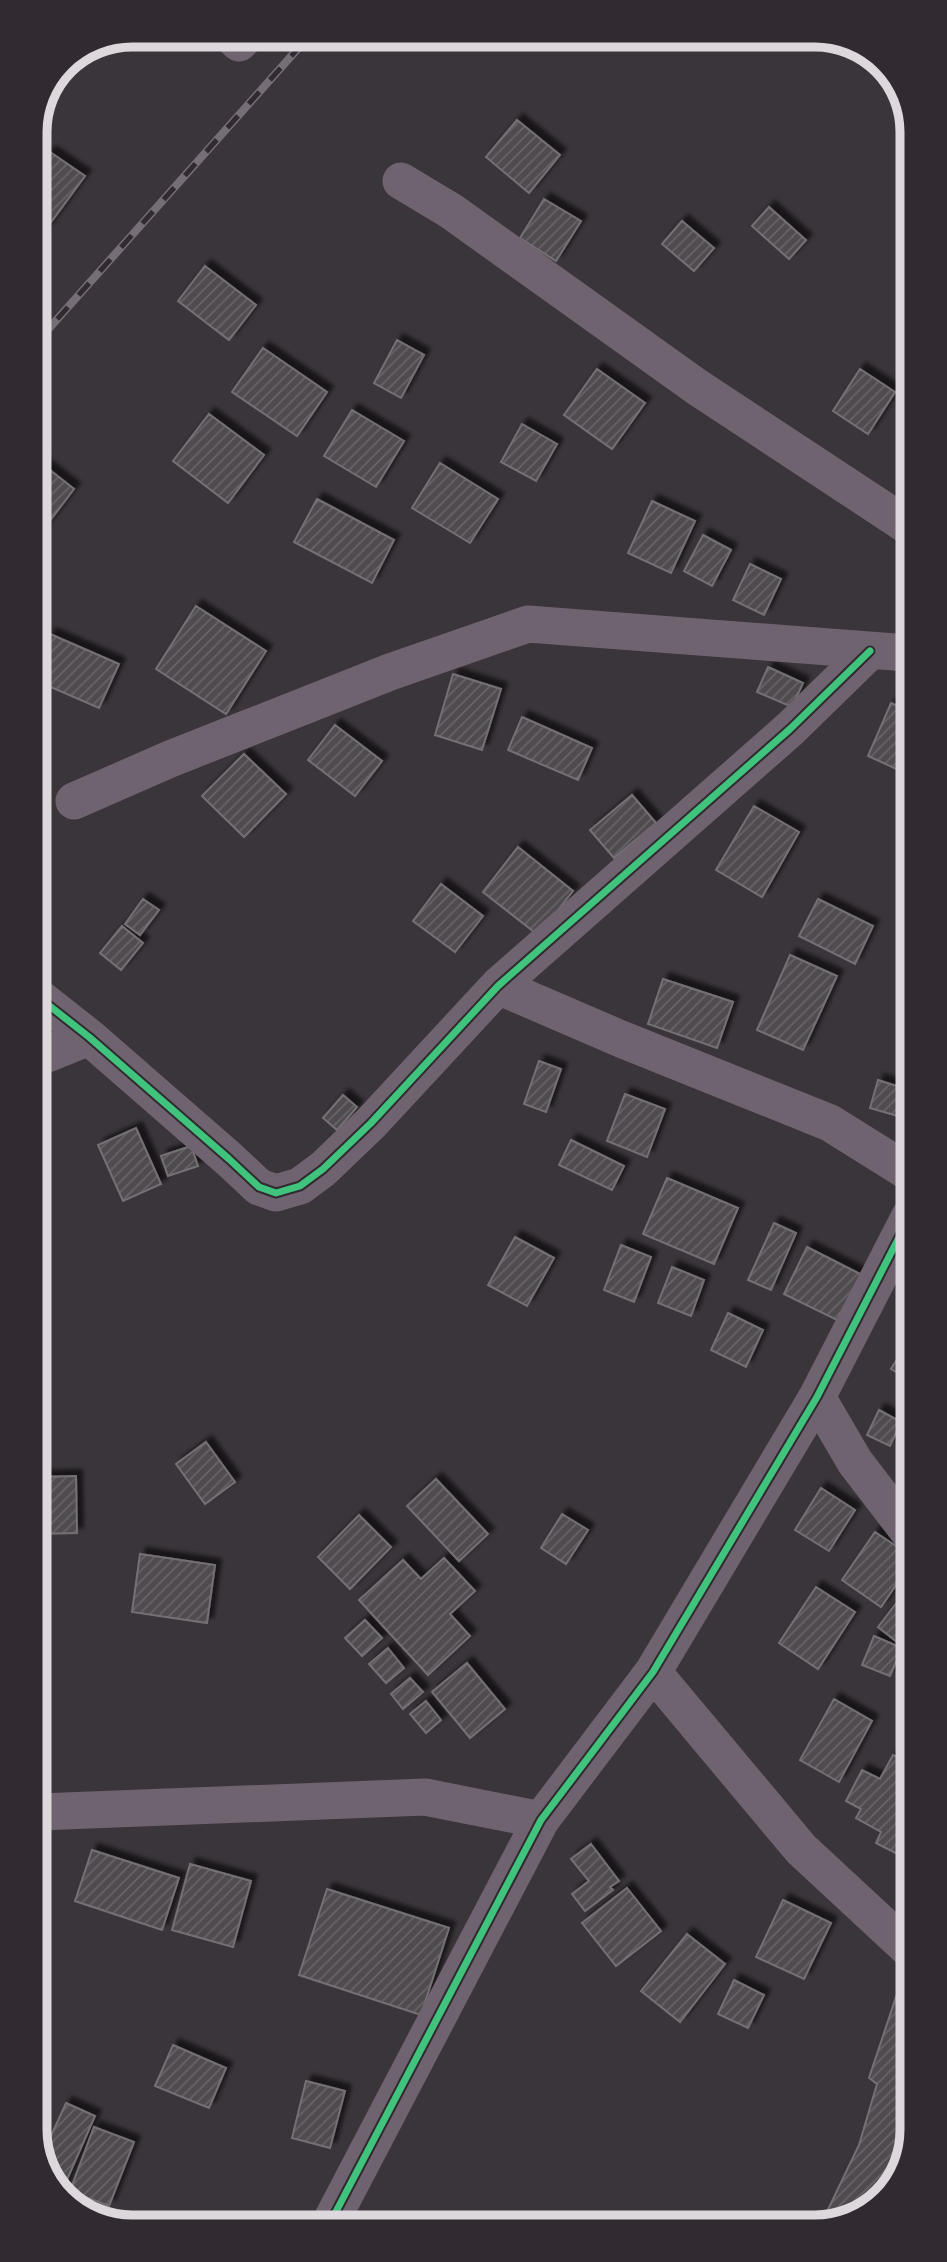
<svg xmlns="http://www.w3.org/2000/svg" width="947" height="2262" font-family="Raleway,sans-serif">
	<defs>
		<pattern id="building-hatch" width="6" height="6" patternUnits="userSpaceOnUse" patternTransform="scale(1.75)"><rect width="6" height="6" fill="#4f4b4f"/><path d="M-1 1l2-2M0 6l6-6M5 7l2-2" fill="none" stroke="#686468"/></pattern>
		<filter id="shadow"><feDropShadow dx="6" dy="-6" stdDeviation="2" flood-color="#0009"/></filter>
	</defs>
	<rect width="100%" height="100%" fill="#3a353a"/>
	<!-- building -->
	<path fill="url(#building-hatch)" stroke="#747074" stroke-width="2" filter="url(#shadow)" d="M517,120L560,155L529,193L486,157Z
		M50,152L85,176L46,229L35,221V172Z
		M544,199L581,221L556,261L520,238Z
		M769,207L806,240L789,259L752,226Z
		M682,221L714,248L694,271L662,244Z
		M205,266L256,305L229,340L178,301Z
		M397,340L424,355L401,398L374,383Z
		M263,348L327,392L297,436L232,392Z
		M597,369L645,403L612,449L564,415Z
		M860,369L895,392L868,434L833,411Z
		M352,410L404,441L376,487L324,456Z
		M209,414L264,455L228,503L173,461Z
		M522,424L557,444L536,481L501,462Z
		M36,459L74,489L46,526L36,519Z
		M440,463L498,499L470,543L412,508Z
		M317,499L394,540L372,583L294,542Z
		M652,501L695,521L671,573L628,553Z
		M703,535L731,550L712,586L684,571Z
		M750,564L781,579L764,615L733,600Z
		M196,606L266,651L226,714L156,669Z
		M50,634L119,664L99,708L37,681L36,665Z
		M768,667L803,683L792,707L757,692Z
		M453,674L501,689L482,750L435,735Z
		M891,703L908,711L909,760L903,772L868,756Z
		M522,717L592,748L578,780L508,750Z
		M335,725L382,761L355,796L308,760Z
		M244,754L286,794L244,837L202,796Z
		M632,795L656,823L614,858L590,830Z
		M754,806L799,832L762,897L716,870Z
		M518,847L573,891L538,935L483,892Z
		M441,884L483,916L455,952L413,921Z
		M143,899L159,910L140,935L125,924Z
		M818,899L873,926L855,964L799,936Z
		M122,926L143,943L121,970L100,953Z
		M790,955L837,976L803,1050L757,1030Z
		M663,979L733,1002L717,1048L648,1024Z
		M539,1061L561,1069L546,1112L524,1104Z
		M878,1080L909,1090L908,1119L870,1108Z
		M625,1094L665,1109L647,1157L607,1141Z
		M343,1095L357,1107L337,1130L323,1118Z
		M136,1128L161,1184L123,1201L98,1145Z
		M571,1140L624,1166L612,1190L559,1165Z
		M191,1146L198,1166L168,1176L161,1156Z
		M667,1178L738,1208L714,1264L643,1234Z
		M774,1223L796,1233L771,1290L748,1280Z
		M515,1237L554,1258L527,1306L488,1285Z
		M621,1245L651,1257L634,1302L604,1290Z
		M807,1247L862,1275L839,1321L784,1294Z
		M672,1267L704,1280L691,1316L658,1303Z
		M728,1313L763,1330L746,1367L711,1350Z
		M910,1339V1380L891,1369Z
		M879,1410L901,1422L890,1446L867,1435Z
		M206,1442L235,1482L205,1504L176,1464Z
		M76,1476L77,1533L39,1534L38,1477Z
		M436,1479L488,1534L459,1561L407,1506Z
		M821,1488L855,1510L829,1551L795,1530Z
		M562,1514L588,1530L566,1564L541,1548Z
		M359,1515L391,1547L350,1589L318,1557Z
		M875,1532L911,1556V1563L881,1607L842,1580Z
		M140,1554L215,1565L207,1623L132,1612Z
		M444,1558L475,1591L450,1614L470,1636L428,1675L359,1600L403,1560L421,1579Z
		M816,1587L855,1612L818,1669L779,1643Z
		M908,1588L911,1590V1642L906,1649L878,1627Z
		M365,1620L382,1638L362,1656L345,1638Z
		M874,1636L902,1648L890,1676L862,1665Z
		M388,1648L404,1668L386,1683L369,1664Z
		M467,1663L505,1709L470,1738L432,1692Z
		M410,1678L423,1692L403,1709L391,1694Z
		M834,1699L872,1721L839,1782L800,1760Z
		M426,1701L441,1720L426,1733L410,1714Z
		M893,1755L911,1764V1861L876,1843L881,1832L856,1818L861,1809L846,1801L862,1770L880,1779Z
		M591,1844L619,1881L610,1887L613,1890L585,1911L572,1894L589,1881L571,1859Z
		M92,1850L179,1878L162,1930L75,1901Z
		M190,1864L251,1881L233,1947L172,1930Z
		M627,1888L661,1931L616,1966L582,1923Z
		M327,1889L449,1928L421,2015L299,1975Z
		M783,1900L831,1923L804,1979L756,1957Z
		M687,1934L725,1964L680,2022L641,1991Z
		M734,1980L764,1995L748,2028L718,2014Z
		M900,1985L912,1991V2130L892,2189L845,2222H822L859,2145L877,2084L869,2078Z
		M173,2045L226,2068L209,2108L155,2086Z
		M306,2081L345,2091L330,2148L292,2138Z
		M66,2103L95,2116L62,2191L40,2160Z
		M94,2127L134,2142L109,2206L70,2191Z"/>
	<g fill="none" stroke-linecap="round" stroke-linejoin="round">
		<!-- minor -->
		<path stroke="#706370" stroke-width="37" d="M230,35L239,43L247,35
			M401,181L451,211L697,387L908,526
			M74,801L170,759L390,672L528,624L908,653
			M498,986L621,1039L830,1123L910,1173
			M37,996L89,1037L229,1159L259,1187L276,1193L300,1186L323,1169L371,1123L498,986L790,729L870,651
			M37,1058L89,1037
			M817,1397L855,1462L911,1535
			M653,1672L801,1849L912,1952
			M39,1812L425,1797L541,1820
			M329,2225L541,1820L653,1672L817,1397L910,1216"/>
		<!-- rail casing -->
		<g stroke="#766e76" stroke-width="8">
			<path id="rail" d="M36,343L310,35"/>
		</g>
		<!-- rail -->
		<use href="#rail" stroke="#312a31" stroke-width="5" stroke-dasharray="16" stroke-linecap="butt"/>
		<!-- cycleway casing -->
		<g stroke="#312a31" stroke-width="11">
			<path id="cycleway" d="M37,996L89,1037L229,1159L259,1187L276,1193L300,1186L323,1169L371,1123L498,986L790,729L870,651
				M329,2225L541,1820L653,1672L817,1397L910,1216"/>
		</g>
		<!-- cycleway -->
		<use href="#cycleway" stroke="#40c37c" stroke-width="7"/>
	</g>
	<!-- crop -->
	<path d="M0 0H947V2262H0ZM132 47H815A85 85 0 0 1 900 132V2130A85 85 0 0 1 815 2215H132A85 85 0 0 1 47 2130V132A85 85 0 0 1 132 47Z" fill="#312a31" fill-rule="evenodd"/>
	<path fill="none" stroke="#dcd8dc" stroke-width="9" d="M132 47H815A85 85 0 0 1 900 132V2130A85 85 0 0 1 815 2215H132A85 85 0 0 1 47 2130V132A85 85 0 0 1 132 47Z"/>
</svg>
